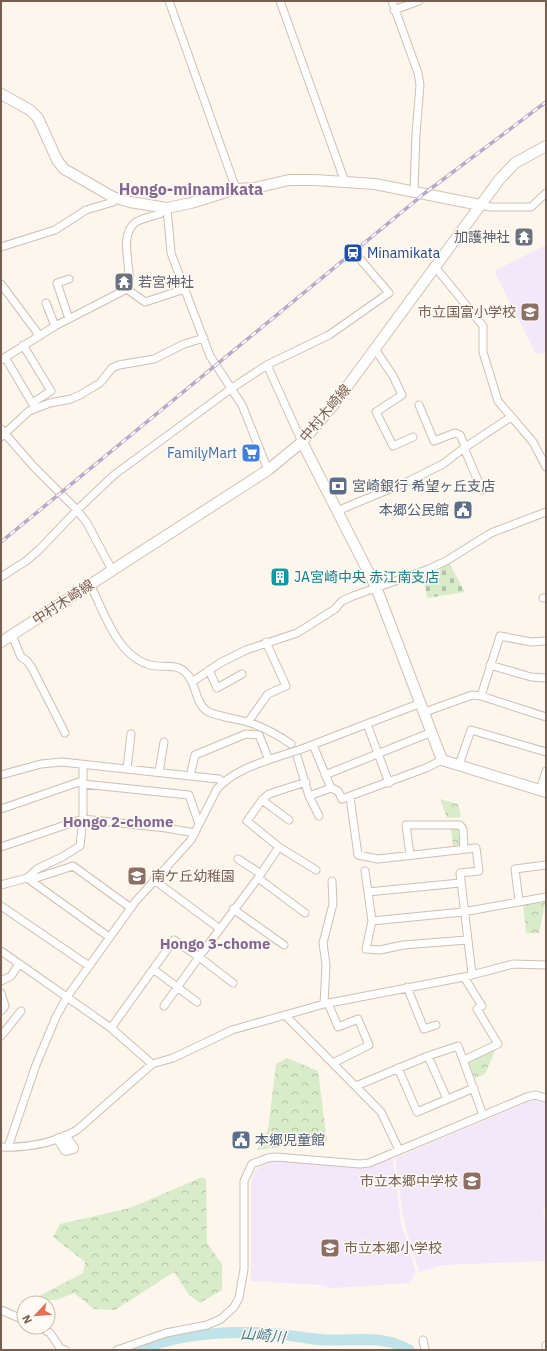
<svg xmlns="http://www.w3.org/2000/svg" width="547" height="1351" font-family="'IBM Plex Sans','Noto Sans JP',sans-serif">
	<defs>
		<pattern id="forest-crowns" width="20" height="18" patternUnits="userSpaceOnUse"><rect width="20" height="18" fill="#d8ecc9"/><path d="M2 6a3 3 0 1 1 6 0M12 15a3 3 0 1 1 6 0" fill="none" stroke="#b4c2a5"/></pattern>
		<pattern id="cemetery-stones" width="16" height="16" patternUnits="userSpaceOnUse"><rect width="16" height="16" fill="#d8ecc9"/><path d="M2 7V4a2 2 0 0 1 4 0v3zM10 15v-3a2 2 0 0 1 4 0v3z" fill="#b4c2a5"/></pattern>
	</defs>
	<rect width="100%" height="100%" fill="#fdf6ec"/>
	<!-- education -->
	<path fill="#f3e8fa" d="M546,245V353L536,354L494,271Z
		M535,1099L546,1102V1204L543,1210L546,1225V1261L443,1265L419,1272L404,1222L395,1158Z
		M393,1159L401,1223L416,1272L410,1283L333,1288L320,1285L251,1281V1185L253,1173L262,1165L273,1160L364,1167Z"/>
	<!-- forest -->
	<path fill="url(#forest-crowns)" d="M440,799L458,804L461,817L447,818Z
		M451,828H460L461,846H453Z
		M546,899L539,933H526L523,904Z
		M497,1046L485,1074L475,1078L468,1061Z
		M287,1058L318,1071L327,1141L305,1147L289,1146L257,1150L268,1129L276,1064Z
		M202,1177L206,1179L207,1243L222,1264V1290L200,1303L189,1295L174,1272L115,1310L94,1309L74,1293L57,1300H31L83,1273L85,1262L53,1237L60,1224L130,1208Z"/>
	<!-- cemetery -->
	<path fill="url(#cemetery-stones)" d="M449,563L465,592L427,598L424,582L438,575L441,567Z"/>
	<g fill="none" stroke-linecap="round" stroke-linejoin="round">
		<!-- river -->
		<path stroke="#bfe3e8" stroke-width="11" d="M140,1350C179,1333 224,1331 266,1333C286,1334 306,1339 326,1340C356,1341 382,1334 409,1350"/>
		<!-- street casing -->
		<g stroke="#d1beb0" stroke-width="9">
			<path id="street" d="M169,1L236,189
				M280,1L345,182
				M392,1L418,73L420,85L416,134L414,191
				M394,10L419,1
				M480,205L490,207H531L546,193
				M167,208L171,253L210,356L242,405L268,470
				M1,247L55,230L86,210L113,202L115,198
				M436,268L483,326V352L498,401L533,442L546,467
				M1,284L39,335
				M127,289L145,302L185,289
				M46,303L55,326
				M69,319L57,283L69,279
				M375,349L393,376L402,395L376,412L393,446L413,437
				M5,357L32,403L51,391L23,345
				M1,360L55,326L127,289C135,271 116,237 136,222C143,218 153,216 160,214L164,207
				M267,365L302,442
				M419,405L434,441L455,433L460,435L466,448
				M1,429L33,466L77,510L87,523L112,570
				M1,437L29,411L50,403L71,399L80,395L100,383L112,368L119,365L154,359L184,344L204,338
				M464,448L482,490
				M337,511L409,481L443,464L464,448L511,417
				M1,577L26,561L40,549L77,510L114,475L232,388L267,365L329,335L389,293L360,259
				M90,584C104,612 117,656 150,665C162,668 176,663 185,672C197,682 194,702 207,711C214,716 238,719 248,722C263,727 278,735 291,744
				M543,598H546
				M12,635L21,657L27,661L32,668L65,733
				M490,665L531,677L546,678
				M209,670L217,688L242,674
				M192,682L220,663L246,650L297,633L335,609L342,601L353,596L429,569L446,561L491,533L546,512
				M481,696L500,636L531,642L546,641
				M425,712L472,695L481,696L546,717
				M248,722L268,694L286,686L266,642
				M367,724L389,783
				M313,745L331,788L338,791L342,799L426,768L442,760
				M299,750L421,703
				M297,756L309,796L319,816
				M459,765L471,730L546,752
				M127,769L131,734
				M159,772L164,742
				M1,775L41,764L62,762L209,778L219,779L223,782
				M325,775L432,732
				M190,776L195,755L246,734L259,735L269,760
				M306,782L269,794L262,800L247,821L279,847L316,870
				M83,784L189,795L199,824
				M540,790L546,771
				M309,796L331,788
				M350,797L358,855L378,859L476,848L479,871L460,873L472,974
				M262,800L289,820
				M1,809L82,781
				M1,847L83,819L166,828L195,833
				M410,855L406,825H460L463,829L464,849
				M238,859L261,874
				M365,871L372,921L366,949L380,950L403,945L467,940
				M27,878L109,937
				M258,878L305,913
				M30,880L73,866L131,908
				M154,880L220,929
				M1,885L27,878L37,869L62,857L80,846L83,819V765
				M368,892L460,883
				M519,901L515,869L546,865
				M1,906L89,966
				M233,909L284,945
				M372,921L463,912L546,897
				M1,951L111,1028L152,1064
				M153,969L197,1002
				M1,981L11,976L19,964
				M407,987L424,1029L436,1025
				M1,993L5,1006L1,1011
				M328,1003L338,1027L358,1019L369,1045L333,1063
				M324,1004L326,965L323,943L333,904L332,881
				M164,1006L199,957L233,983
				M285,1015L381,1112L399,1150
				M111,1028L174,940L199,957L258,878L279,847
				M1,1036L21,1011
				M428,1056L447,1099
				M464,1060L498,1044L477,1009L482,1006L464,977
				M398,1068L417,1112L474,1088
				M356,1086L428,1056L458,1046L483,1115
				M1,1147C27,1148 54,1143 77,1130L152,1064L173,1058L232,1030L324,1004L464,977L513,964L546,965
				M8,1147L36,1065L56,1017L67,997L135,902L191,840L217,789C234,769 266,761 289,753
				M1,1310L24,1320
				M39,1327L50,1333L60,1348L65,1350
				M423,1340L425,1350
				M117,1350L166,1333L207,1325L221,1319L234,1307L239,1298L244,1269V1181L252,1164L268,1158L276,1157L360,1164L369,1163L527,1097L535,1095L546,1098
				M546,1350V1345"/>
		</g>
		<!-- secondary casing -->
		<g stroke="#d6c0b0" stroke-width="12">
			<path id="secondary" d="M1,94L30,110L38,118L57,160L64,169L113,197L130,202L167,208L191,203L236,189L255,188L289,180H315L375,184L480,205
				M302,442L376,587L442,760L546,792
				M1,642L268,470L302,442L335,403L499,180L515,163L546,146
				M59,1139L66,1150L73,1148L65,1137"/>
		</g>
		<!-- street -->
		<use href="#street" stroke="#fff" stroke-width="7"/>
		<!-- secondary -->
		<use href="#secondary" stroke="#fff" stroke-width="10"/>
		<!-- rail casing -->
		<g stroke="#b9a8c9" stroke-width="3.5">
			<path id="rail" d="M1,542L425,193L546,102"/>
		</g>
		<!-- rail -->
		<use href="#rail" stroke="#fffaf3" stroke-width="2" stroke-dasharray="6" stroke-linecap="butt"/>
		<!-- street-bridge casing -->
		<g stroke="#d1beb0" stroke-width="9" stroke-linecap="butt">
			<path id="street-bridge" d="M289,753L299,750"/>
		</g>
		<!-- street-bridge -->
		<use href="#street-bridge" stroke="#fff" stroke-width="7"/>
	</g>
	<!-- icons -->
	<defs>
		<g id="temple-square" transform="scale(1)"><rect x="-9" y="-9" width="18" height="18" rx="4" fill="#6b7280" stroke="#fffaf3"/><path d="M0-6L5-2H3V0L6.5 2.5H4V6H1.5V3h-3V6H-4V2.5H-6.5L-3 0V-2H-5Z" fill="#fff"/></g>
		<g id="station-square" transform="scale(1)"><rect x="-9" y="-9" width="18" height="18" rx="4" fill="#1a4fb4" stroke="#fffaf3"/><path d="M-3-6H3Q5-6 5-4V2Q5 4 3 4L4.5 6H3L1.5 4h-3L-3 6H-4.5L-3 4Q-5 4-5 2V-4Q-5-6-3-6ZM-3.5-4v3h7v-3ZM-3.5 1v1.5H-2V1ZM2 1v1.5H3.5V1Z" fill="#fff"/></g>
		<g id="school-square" transform="scale(1)"><rect x="-9" y="-9" width="18" height="18" rx="4" fill="#8d6e63" stroke="#fffaf3"/><path d="M0-5L7-2L0 1L-7-2ZM-4 1L0 2.5L4 1V4Q0 6-4 4Z" fill="#fff"/></g>
		<g id="supermarket-square" transform="scale(1)"><rect x="-9" y="-9" width="18" height="18" rx="4" fill="#3f7fe0" stroke="#fffaf3"/><path d="M-6-5.5h2.5l.6 2H6L4.5 2H-2.5L-4.4-4H-6ZM-1.5 3.2a1.3 1.3 0 1 0 .1 0ZM3 3.2a1.3 1.3 0 1 0 .1 0Z" fill="#fff"/></g>
		<g id="bank-square" transform="scale(1)"><rect x="-9" y="-9" width="18" height="18" rx="4" fill="#5c6f8a" stroke="#fffaf3"/><path d="M-6-4H6V4H-6ZM0-2.3a2.3 2.3 0 1 0 0 4.6a2.3 2.3 0 1 0 0-4.6Z" fill="#fff"/></g>
		<g id="civic-square" transform="scale(1)"><rect x="-9" y="-9" width="18" height="18" rx="4" fill="#5c6f8a" stroke="#fffaf3"/><path d="M-.6-6.5H3V-4.5H.6V-3L4-1V1h2V6H-6V1h2V-1L-.6-3ZM-1.2 2.5V6h2.4V2.5Z" fill="#fff"/></g>
		<g id="building-square" transform="scale(1)"><rect x="-9" y="-9" width="18" height="18" rx="4" fill="#0f9aa8" stroke="#fffaf3"/><path d="M-4-6H4V6H1V3H-1V6H-4ZM-2.5-4.3h1.7v1.8h-1.7ZM.8-4.3h1.7v1.8H.8ZM-2.5-1h1.7V.8h-1.7ZM.8-1h1.7V.8H.8Z" fill="#fff"/></g>
	</defs>
	<g fill-rule="evenodd">
		<use href="#temple-square" x="524" y="237"/>
		<use href="#station-square" x="353" y="253"/>
		<use href="#temple-square" x="124" y="282"/>
		<use href="#school-square" x="530" y="312"/>
		<use href="#supermarket-square" x="251" y="453"/>
		<use href="#bank-square" x="338" y="486"/>
		<use href="#civic-square" x="463" y="510"/>
		<use href="#building-square" x="280" y="577"/>
		<use href="#school-square" x="137" y="876"/>
		<use href="#civic-square" x="241" y="1140"/>
		<use href="#school-square" x="472" y="1181"/>
		<use href="#school-square" x="330" y="1248"/>
	</g>
	<g text-anchor="middle" dominant-baseline="central" stroke-width="3" stroke-linejoin="round" paint-order="stroke">
		<!-- worship labels -->
		<g font-size="14" fill="#5b616d" stroke="#fffaf3" text-anchor="end">
			<text x="510" y="237">加護神社</text>
			<text x="138" y="282" text-anchor="start">若宮神社</text>
		</g>
		<!-- transit labels -->
		<g font-size="14" fill="#164399" stroke="#fffaf3" text-anchor="start">
			<text x="367" y="253">Minamikata</text>
		</g>
		<!-- education labels -->
		<g font-size="14" fill="#785e54" stroke="#fffaf3" text-anchor="end">
			<text x="516" y="312">市立国富小学校</text>
			<text x="151" y="876" text-anchor="start">南ケ丘幼稚園</text>
			<text x="458" y="1181">市立本郷中学校</text>
			<text x="344" y="1248" text-anchor="start">市立本郷小学校</text>
		</g>
		<!-- street labels -->
		<g font-size="14" fill="#7a5c4d" stroke="#fffaf3">
			<text transform="translate(325 413) rotate(-50)">中村木崎線</text>
			<text transform="translate(63 602) rotate(-33)">中村木崎線</text>
		</g>
		<!-- shop labels -->
		<g font-size="14" fill="#366cbe" stroke="#fffaf3" text-anchor="end">
			<text x="237" y="453">FamilyMart</text>
		</g>
		<!-- service labels -->
		<g font-size="14" fill="#4e5e75" stroke="#fffaf3" text-anchor="start">
			<text x="352" y="486">宮崎銀行 希望ヶ丘支店</text>
			<text x="449" y="510" text-anchor="end">本郷公民館</text>
			<text x="255" y="1140">本郷児童館</text>
		</g>
		<!-- culture labels -->
		<g font-size="14" fill="#0d838f" stroke="#fffaf3" text-anchor="start">
			<text x="294" y="577">JA宮崎中央 赤江南支店</text>
		</g>
		<!-- neighbourhood labels -->
		<g font-size="15" font-weight="bold" fill="#846695" stroke="#fffaf3">
			<text x="118" y="821">Hongo 2-chome</text>
			<text x="215" y="943">Hongo 3-chome</text>
		</g>
		<!-- water labels -->
		<g font-size="15" font-style="italic" fill="#437c86" stroke="#fffaf3">
			<text transform="translate(263 1335) rotate(5)">山崎川</text>
		</g>
		<!-- quarter labels -->
		<g font-size="16" font-weight="bold" fill="#846695" stroke="#fffaf3">
			<text x="191" y="189">Hongo-minamikata</text>
		</g>
	</g>
	<!-- border -->
	<rect width="547" height="1351" fill="none" stroke="#7a5c4d" stroke-width="4"/>
	<!-- north arrow -->
	<g transform="translate(36 1315) rotate(244)"><circle r="19" fill="#fffaf3" stroke="#cabbb1"/>
	<path d="M0-3L7 15L0 10L-7 15Z" fill="#e76f51"/>
	<text y="-6" font-size="11" font-weight="bold" text-anchor="middle" fill="#7a5c4d">N</text>
	</g>
</svg>
